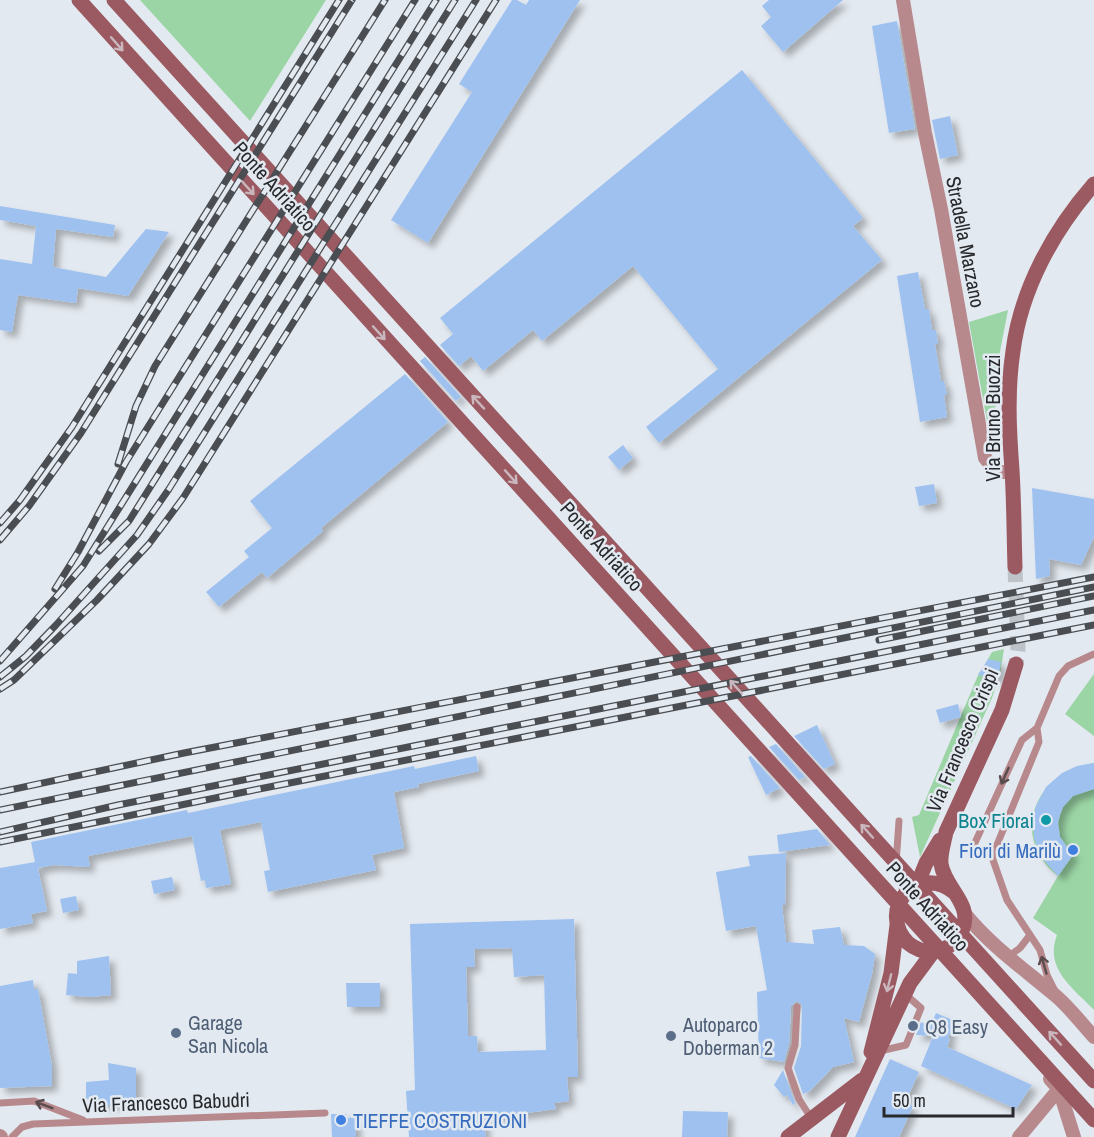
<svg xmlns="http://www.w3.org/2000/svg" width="1094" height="1137" font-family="'Archivo Narrow',sans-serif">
	<defs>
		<filter id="shadow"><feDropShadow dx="5.5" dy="5.5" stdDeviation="3" flood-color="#0004"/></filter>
	</defs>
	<rect width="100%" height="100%" fill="#e3e9f0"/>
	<!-- green -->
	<path fill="#9bd5a5" d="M140,0H326L250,121Z
		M1008,310L997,367L995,421H987L969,322Z
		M1004,649L1000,674L992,698L920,857L912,817L919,815L979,673L992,661L988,659L992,652Z
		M1094,674V736L1065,714Z
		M1094,763V1010C1073,988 1044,969 1057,935L1033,918L1058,876C1008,837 1035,771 1094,763Z"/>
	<!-- building -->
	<path fill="#9ec1f0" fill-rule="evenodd" filter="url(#shadow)" d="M512,0H517L526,5L529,0H580L428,243L391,220L472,92L459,84Z
		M769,0H843L783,52L761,26L771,17L762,6Z
		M897,21L915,129L889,133L872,26Z
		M742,70L863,218L853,226L882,260L659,443L646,427L718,369L633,266L542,341L533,330L483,371L471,356L459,366L440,345L453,334L440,318Z
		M950,116L958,155L940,159L932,120Z
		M0,206L115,225L113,237L56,229L53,267L106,277L146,229L169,232L128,296L78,288L76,303L18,295L12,332L0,330V259L32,264L36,226L0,220Z
		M918,272L925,309H929L932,330H936L938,344H935L941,381H944L947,395H944L947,417L920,422L897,276Z
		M425,357L461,397L456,401L420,361Z
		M405,374L448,422L321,528L323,531L267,578L262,572L219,607L206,592L249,557L244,551L272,528L250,501Z
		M623,445L633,458L619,470L608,457Z
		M934,484L937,503L919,506L915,487Z
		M1032,488L1094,499V537L1081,565L1049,559L1050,576L1036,579Z
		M988,659L1001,662L998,679L978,675Z
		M958,704L961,717L940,723L936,710Z
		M817,725L835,764L824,769L794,736Z
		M776,744L805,777L799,780L769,747Z
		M476,756L479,771L418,784L419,787L394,792L404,848L372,855L376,870L268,892L264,871L270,870L261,822L220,830L231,884L206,888L205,880L201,881L192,836L88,856L90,867L54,865L38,868L47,911L31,914L33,923L0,929V868L35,862L31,842L187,810L188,813L414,766L415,769Z
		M751,756L780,788L766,795L748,757Z
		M1094,763V789L1073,796L1063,807L1060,815L1058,823L1060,837L1073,855L1058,876L1042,858L1034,838L1033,817L1036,806L1046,787L1062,773L1077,766Z
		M817,829L830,845L779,852L777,835Z
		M786,853L785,905H782L786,942L814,944L812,930L840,927L844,945L864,946L875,954L872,974L859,1022L844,1018L854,1062L833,1067L810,1091L803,1094L794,1068L801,1046L802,1005L797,1001L791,1006L789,1044L784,1062L759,1058L757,992L767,990L756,926L726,931L716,872L750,866L748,856Z
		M172,877L175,890L154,894L151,881Z
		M76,896L79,910L63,913L60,899Z
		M574,919L578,1077H567L569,1101L554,1103L556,1109L483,1119L486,1137H409L406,1091L415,1090L410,924ZM512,948L514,977L544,975L546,1050L478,1052L477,1036H468L466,967H475L474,949Z
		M109,956L111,995L90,997L66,995L68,973L77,974V961Z
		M33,980L34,989H38L52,1066V1086L0,1088V986Z
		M346,983H380V1007H347Z
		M936,1013L955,1021L948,1038L950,1039L947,1047L1032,1085L1016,1109L921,1066L933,1036L916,1035L921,1022L930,1027Z
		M890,1059L919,1072L905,1103L913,1106L899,1137H855Z
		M108,1063L136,1068V1099L115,1100V1105H102V1099H86V1082L109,1080Z
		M783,1070L795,1103L793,1105L787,1095L784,1097L774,1085Z
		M683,1111L728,1112L727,1137H682Z
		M331,1114H346L347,1118L355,1117L356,1137H332Z"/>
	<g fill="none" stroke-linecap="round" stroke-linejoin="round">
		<!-- secondary-tunnel -->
		<path stroke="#bdc3c9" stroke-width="15" stroke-dasharray="15 8" stroke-linecap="butt" d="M1015,567L1018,649L1016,664"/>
		<!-- service -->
		<path stroke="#b7898c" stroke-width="7" d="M1037,728L1039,742L992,857L1007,900L1040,950L1047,975L1055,991
			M899,821L896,864L904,896
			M992,857L973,847L1022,740L1037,728L1059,676L1068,666L1094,654
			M1009,956L1020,948L1030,935
			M797,1007L795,1045L788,1068L799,1099L811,1118
			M880,1051L906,1045L921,1008L905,994
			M0,1103L34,1101L83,1120
			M12,1137L22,1127L33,1124L325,1113"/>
		<!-- minor -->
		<path stroke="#b7898c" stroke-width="14" d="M903,0L925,133L941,209L985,458L997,472H1012
			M965,914C991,946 1024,969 1056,996C1070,1008 1082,1024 1094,1037
			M1050,1079L1059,1089L1074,1137
			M0,1136L1,1137
			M1019,1137L1059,1089"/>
		<!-- secondary -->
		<path stroke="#9b5a61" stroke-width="15" d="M79,0L1094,1120
			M114,0L1094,1081
			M1015,567C1014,535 1014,502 1012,470C1009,430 1007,391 1013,351C1021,289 1053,231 1094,184
			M917,885L926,863L940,840
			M955,893C919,862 875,909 908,943C915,949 924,952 933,952C945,951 957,942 962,931C974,904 945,889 941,864C940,853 944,843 946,832L1002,710L1016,664
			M871,1052L891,973L897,925
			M788,1137L862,1080
			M838,1137L910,983L933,952"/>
		<!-- rail casing -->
		<g stroke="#4a4d51" stroke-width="7">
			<path id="rail" d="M118,464L136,406L155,366L385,0
				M0,523L20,500L72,427L339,0
				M0,540L29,506L81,433L352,0
				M99,551L129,521L455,0
				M55,589L78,552L126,462L415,0
				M879,640L1094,596
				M0,661L83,566L436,0
				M0,677L26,656L56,625L137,535L169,489L476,0
				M0,689L14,680L97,600L149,544L183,498L496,0
				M0,792L184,753L1094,577
				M0,810L1094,587
				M0,832L118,805L1094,610
				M0,842L259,789L1094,625"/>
		</g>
		<!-- rail -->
		<use href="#rail" stroke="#e3e9f0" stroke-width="4.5" stroke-dasharray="14" stroke-linecap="butt"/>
	</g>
	<!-- one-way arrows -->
	<defs><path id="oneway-shaft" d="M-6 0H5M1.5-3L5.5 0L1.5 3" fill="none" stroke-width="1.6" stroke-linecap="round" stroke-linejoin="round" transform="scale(1.5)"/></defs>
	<g stroke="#cab7be">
		<use href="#oneway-shaft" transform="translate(117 44) rotate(49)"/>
		<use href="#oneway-shaft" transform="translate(248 188) rotate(48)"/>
		<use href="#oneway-shaft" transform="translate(379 333) rotate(48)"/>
		<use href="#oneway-shaft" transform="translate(478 402) rotate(-133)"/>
		<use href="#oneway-shaft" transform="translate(511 477) rotate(48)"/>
		<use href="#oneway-shaft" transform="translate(736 687) rotate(-132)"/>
		<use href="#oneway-shaft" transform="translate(867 831) rotate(-132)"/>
		<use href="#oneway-shaft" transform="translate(889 983) rotate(104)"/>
		<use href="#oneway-shaft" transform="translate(1055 1038) rotate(-132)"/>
	</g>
	<g stroke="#594b4e">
		<use href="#oneway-shaft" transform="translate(1005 776) rotate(114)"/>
		<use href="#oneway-shaft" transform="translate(1044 965) rotate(-106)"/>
		<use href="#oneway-shaft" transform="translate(44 1105) rotate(-159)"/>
	</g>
	<!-- markers -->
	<circle fill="#0f9aa8" stroke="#e3e9f0" stroke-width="2" cx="1046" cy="820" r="6"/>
	<g fill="#3f7fe0" stroke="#e3e9f0" stroke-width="2">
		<circle cx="1073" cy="850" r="6"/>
		<circle cx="341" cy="1120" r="6"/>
	</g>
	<g fill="#5c6f8a" stroke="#e3e9f0" stroke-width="2">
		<circle cx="913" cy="1026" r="6"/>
		<circle cx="176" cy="1033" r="6"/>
		<circle cx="671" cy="1036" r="6"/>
	</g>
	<g text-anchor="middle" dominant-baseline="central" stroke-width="5" stroke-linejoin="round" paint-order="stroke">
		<!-- street labels -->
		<g font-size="20" fill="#27292c" stroke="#e3e9f0">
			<text transform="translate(275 186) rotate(48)">Ponte Adriatico</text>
			<text transform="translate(966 242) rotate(79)">Stradella Marzano</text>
			<text transform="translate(992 418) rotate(-90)">Via Bruno Buozzi</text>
			<text transform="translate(602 546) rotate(48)">Ponte Adriatico</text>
			<text transform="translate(962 740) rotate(-67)">Via Francesco Crispi</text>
			<text transform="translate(928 906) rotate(48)">Ponte Adriatico</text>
			<text transform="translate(166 1102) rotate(-2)">Via Francesco Babudri</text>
		</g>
		<!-- culture labels -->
		<g font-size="20" fill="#0d838f" stroke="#e3e9f0" text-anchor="end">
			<text x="1034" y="820">Box Fiorai</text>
		</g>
		<!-- shop labels -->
		<g font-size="20" fill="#366cbe" stroke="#e3e9f0" text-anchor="end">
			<text x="1061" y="850">Fiori di Marilù</text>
			<text x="353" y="1120" text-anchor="start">TIEFFE COSTRUZIONI</text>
		</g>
		<!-- service labels -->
		<g font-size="20" fill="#4e5e75" stroke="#e3e9f0" text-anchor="start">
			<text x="188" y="1022">Garage<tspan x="188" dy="23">San Nicola</tspan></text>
			<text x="683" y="1024">Autoparco<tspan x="683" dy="23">Doberman 2</tspan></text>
			<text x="925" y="1026">Q8 Easy</text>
		</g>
	</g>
	<!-- scale -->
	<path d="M884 1107v9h129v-9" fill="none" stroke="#27292c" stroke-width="3"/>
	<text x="893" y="1107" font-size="18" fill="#27292c" stroke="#e3e9f0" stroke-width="4.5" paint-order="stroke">50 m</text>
</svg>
